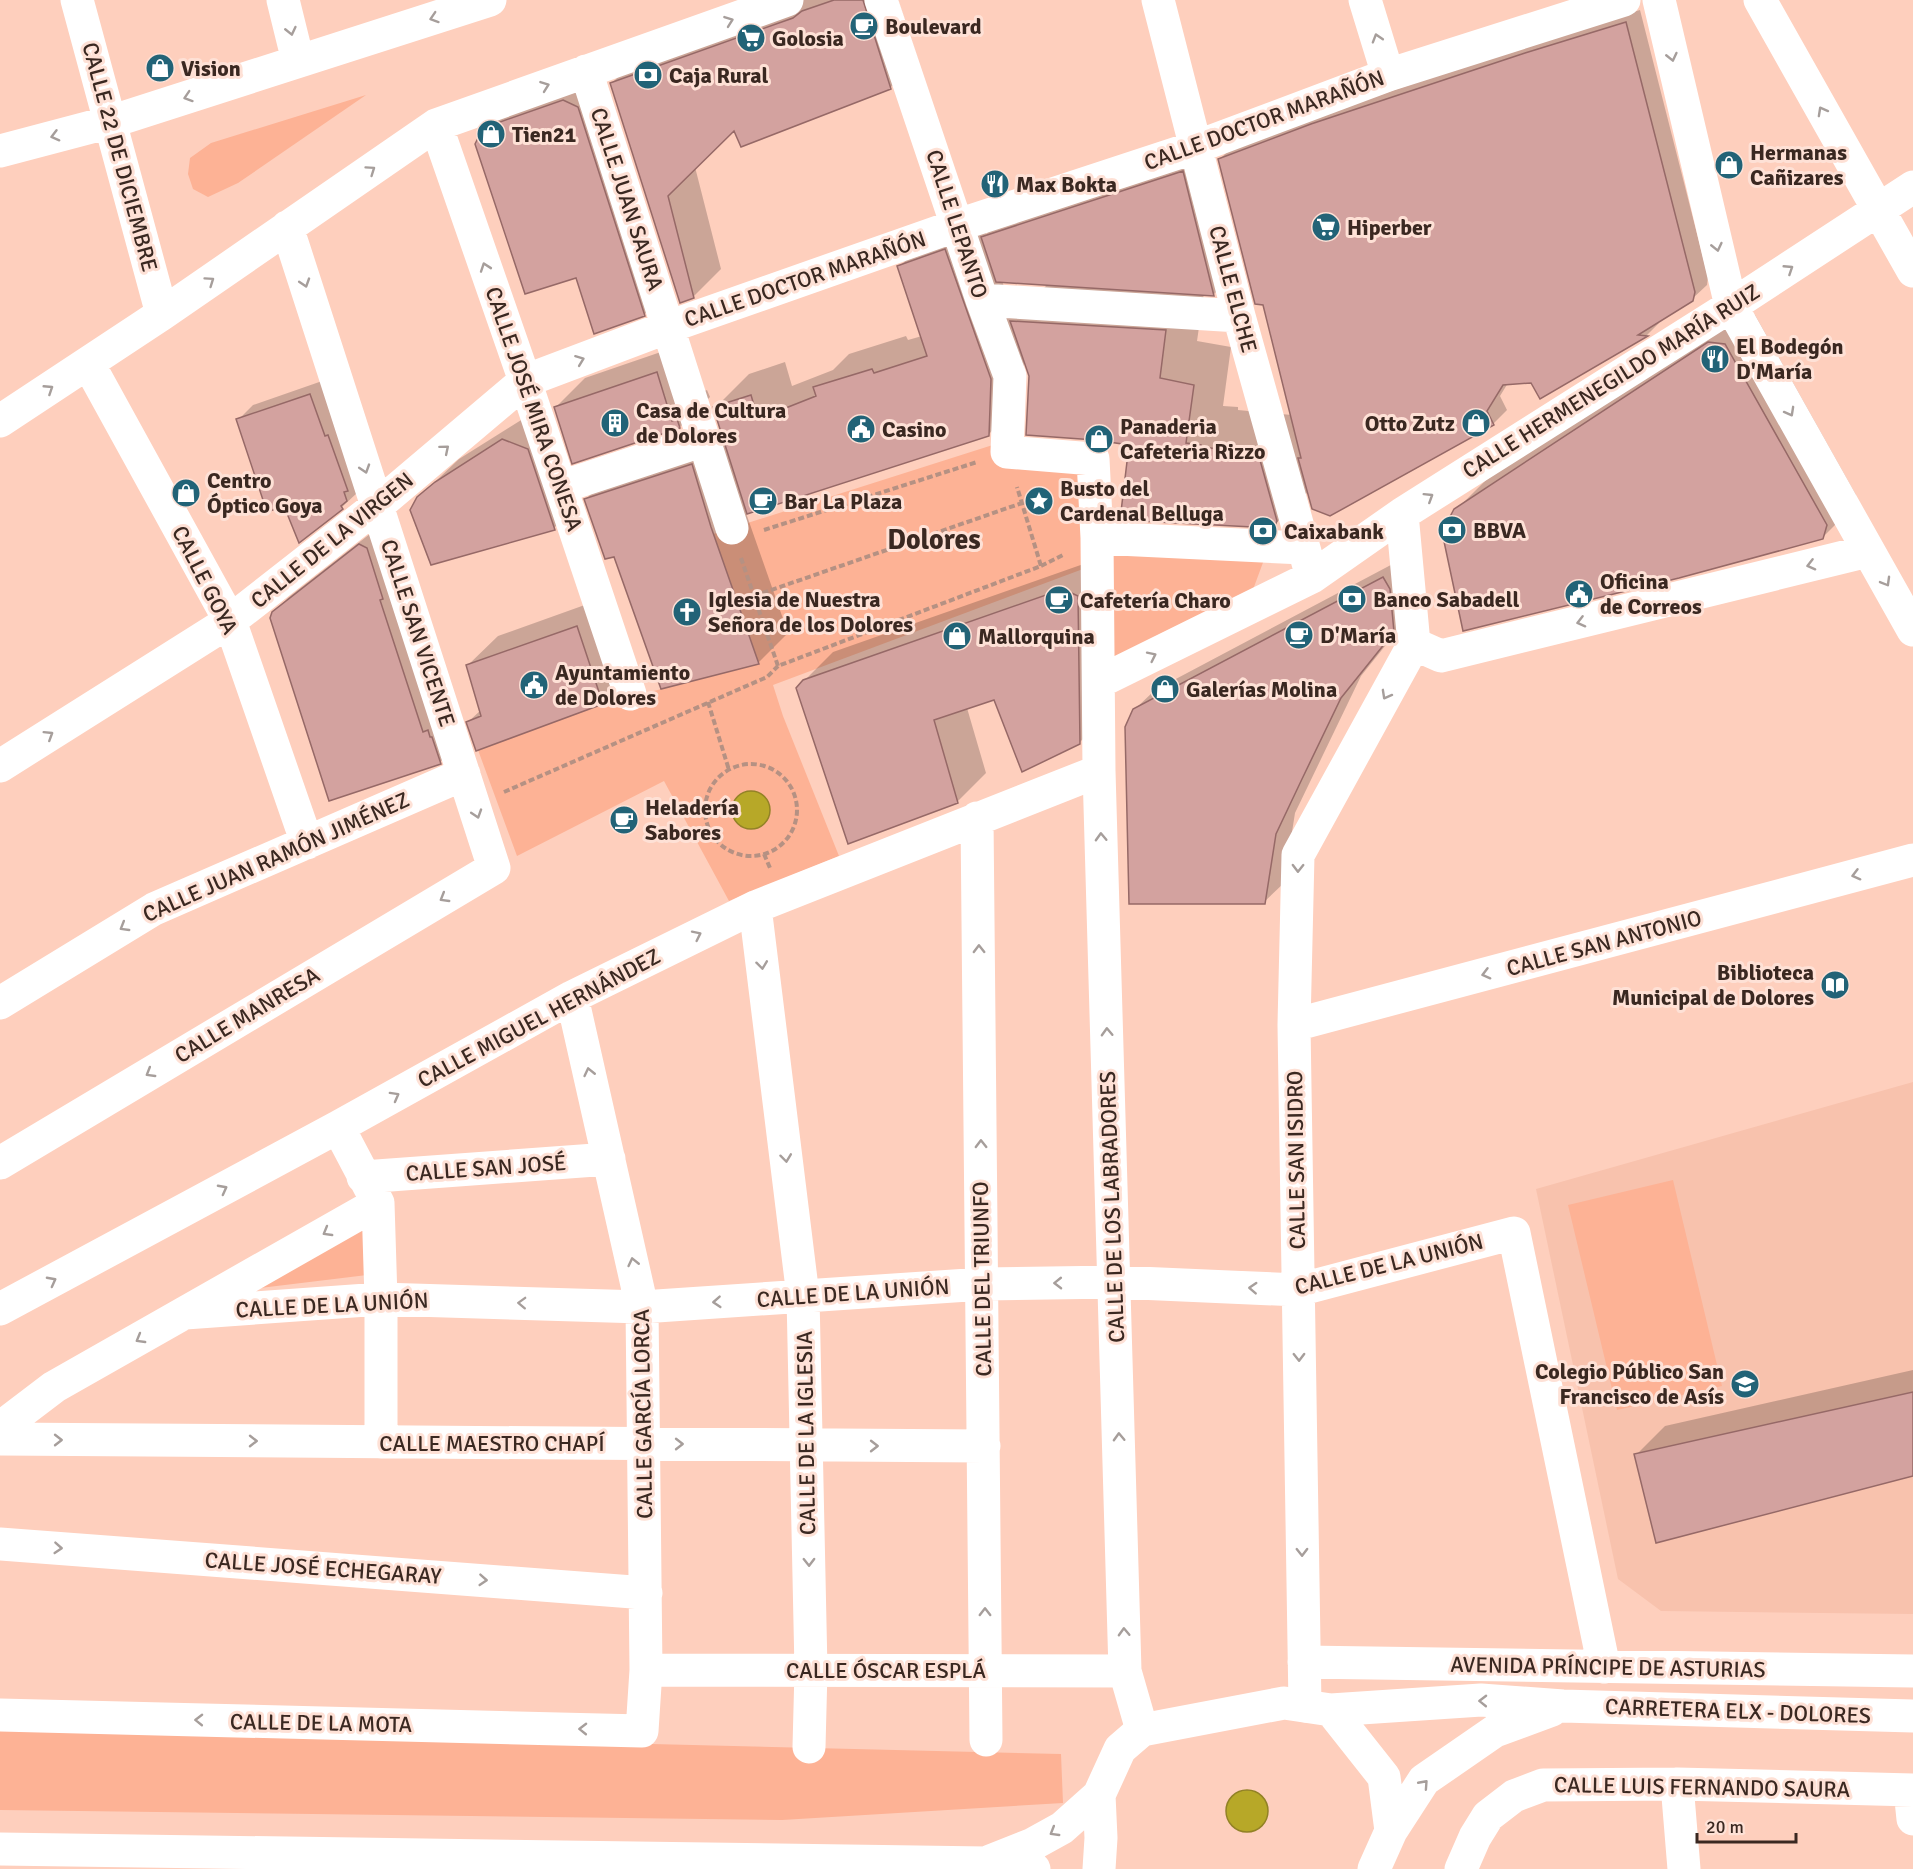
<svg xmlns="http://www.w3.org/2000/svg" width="1913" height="1869" font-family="Signika,sans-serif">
	<rect width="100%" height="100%" fill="#fecfbd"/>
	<!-- built -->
	<path fill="#f8c2ad" d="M1913,1082V1614L1661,1611L1618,1579L1536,1189Z"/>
	<!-- green -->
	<path fill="#fdb295" d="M366,95L238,183L208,197L193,189L188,174L190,158L211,143Z
		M999,443L1088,465L1091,566L773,685L783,716L839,856L729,901L664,781L517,856L478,750L603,704L759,664L713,534Z
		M1106,539L1268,549L1251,595L1109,669Z
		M1673,1180L1722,1386L1617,1410L1568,1205Z
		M367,1224V1275L235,1291Z
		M0,1728L1061,1754L1063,1803L782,1820L0,1810Z"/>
	<!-- water -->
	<path fill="#b7a828" stroke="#928226" stroke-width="1.5" d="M732 810a19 19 0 1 1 38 0a19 19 0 1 1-38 0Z
		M1226 1811a21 21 0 1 1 42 0a21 21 0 1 1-42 0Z"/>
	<!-- shadow -->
	<path fill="#0003" fill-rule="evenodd" d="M795,0H898L918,60L890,88L735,129L695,167L721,269L693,297L611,84L639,56Z
		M1640,10L1708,277L1707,285L1692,299L1656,322L1659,323L1647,335L1541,397L1532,382L1508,383L1500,396L1507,410L1493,424L1309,491L1273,526L1130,444L1024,359L1022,400L988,435L746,513L788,633L758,663L615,555L586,499L616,469L723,434L715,408L749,374L785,362L792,386L833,370L849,354L906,336L908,340L922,336L899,267L933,233L979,216L986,234L999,221L1199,156L1230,278L1214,294L1204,293L1197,341L1231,347L1223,406L1238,407V410L1292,415L1264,303L1220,159L1234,145L1540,40ZM1002,281L1048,284L1015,317Z
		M583,82L662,296L644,315L577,276L484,129L503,110Z
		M1739,313L1755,315L1856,495L1852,508L1822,538L1456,510L1486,480Z
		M687,343L702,392L707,390L710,397L680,427L573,462L555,408L585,378Z
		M325,380L357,493L342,507L299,541L285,504L238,420L253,405Z
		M526,417L577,505L554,528L418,498L459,459Z
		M375,530L455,748L440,762L274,612L289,597Z
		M1404,558L1413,611L1361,676L1295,813L1284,883L1264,902L1134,710L1155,690Z
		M1092,561L1108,714L1079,743L994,698L967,708L986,773L957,802L804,681L833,652Z
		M607,597L632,673L602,703L468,722L481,710L467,666L498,636Z
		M1913,1370V1475L1636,1455L1665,1426Z"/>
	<!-- building -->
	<path fill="#d3a29f" stroke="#966967" stroke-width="1.5" d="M834,0H863L891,89L741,147L734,131L668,196L694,298L680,303L610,83L793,18L802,11Z
		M1626,22L1695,292L1693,301L1638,335L1648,336L1540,399L1531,383L1503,385L1487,411L1494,425L1330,516L1312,509L1298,458H1301L1263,305L1255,304L1218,159L1311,124L1525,53Z
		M563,100L578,107L645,316L594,334L576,278L525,294L475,144L483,128Z
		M1183,171L1214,296L996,282L981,237Z
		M945,249L991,379L989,436L747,514L713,407L751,395L758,419L816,396L813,387L872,369L874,373L927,356L897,266Z
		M1010,321L1166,330L1160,378L1194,385L1186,443L1201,445V447L1258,453L1277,521L1274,528L1120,520L1129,445L1095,440L1026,435L1029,376Z
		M1708,342L1725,344L1827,525L1823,539L1679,578L1463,631L1442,532L1454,509Z
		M657,372L672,421L677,419L680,428L572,464L554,407Z
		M310,394L325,436L328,435L348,491L344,492L347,501L341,506L343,509L299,543L284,506L267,512L236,419Z
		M502,439L528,449L555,530L431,565L410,510L417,497L435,482Z
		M692,464L711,527L759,664L661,689L614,557L605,559L584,499Z
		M359,544L367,548L383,599L380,600L423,732L428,730L430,737H432L441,764L329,801L270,618L272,612Z
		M1383,577L1390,589L1394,632L1341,698L1302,779L1276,834L1265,904H1129L1125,727L1133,709Z
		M1063,589L1078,596L1080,744L1022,772L994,700L934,720L958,803L848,844L796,688L803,680Z
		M577,626L603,704L476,751L466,722L481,716L466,665Z
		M1913,1392V1476L1656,1543L1634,1454Z"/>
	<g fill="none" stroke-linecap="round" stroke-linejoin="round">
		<!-- path -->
		<path stroke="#b59183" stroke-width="4" stroke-dasharray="6 3" stroke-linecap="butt" d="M764,530L977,462
			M741,558L778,666L1041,566L1017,487
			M1041,566L1065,554
			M754,596L1022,503
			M708,702L729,770
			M705 810a46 46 0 1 1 92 0a46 46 0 1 1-92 0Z
			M504,792L767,677L778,666
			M764,854L770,868"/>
		<!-- minor -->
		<path stroke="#fff" stroke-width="33" d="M77,0L162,314
			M283,0L298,61
			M881,0L982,300L1010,376L1007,452L1093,459L1097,538L1099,771L1125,1671L1142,1730
			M1158,0L1239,316L1312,577
			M1365,0L1388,75
			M1659,0L1731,306L1913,630
			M1760,0L1913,271
			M586,71L732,528
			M436,125L525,381L630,694
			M0,151L110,122L490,0
			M982,300L1239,316
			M88,363L230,621L307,843
			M0,421L162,314L436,125L787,0
			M561,487L704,440
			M1402,514L1414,644L1441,656L1868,551
			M1097,538L1303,548
			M1099,682L1312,577L1402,514L1731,306L1913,187
			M0,766L230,621L377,506L525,381L668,327L958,225L1196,147L1388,75L1624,0
			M977,818L986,1740
			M755,907L803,1296L811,1670L809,1747
			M0,1003L154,909L464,774
			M1294,1025L1913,860
			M338,1127L378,1203L381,1299V1442
			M0,1163L494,868L287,227
			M363,1177L609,1159
			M0,1309L338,1127L572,997L755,907L1099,771
			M185,1313L381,1299L642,1307L983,1284L1115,1282L1298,1290L1514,1233L1604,1667
			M0,1428L54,1387L378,1203
			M0,1439L984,1446
			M0,1544L646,1593
			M1304,1662L1913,1671
			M646,1670L1125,1671
			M1305,1706L1294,1025L1298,855L1414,644
			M0,1715L642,1731L646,1670L642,1307L572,997
			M1677,1784L1684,1869
			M1910,1790L1913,1819
			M1461,1869L1475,1837L1488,1816L1514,1796L1543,1785L1677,1784L1913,1790"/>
		<!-- major -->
		<path stroke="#fff" stroke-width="33" d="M1331,1710L1481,1700L1563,1706L1913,1716
			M1391,1831L1424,1780L1495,1731L1552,1710
			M0,1849L986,1863L1034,1869
			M990,1861L1033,1844L1062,1828L1099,1795
			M1099,1869L1101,1838L1099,1795L1120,1749L1142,1730L1284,1703L1331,1710L1384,1777L1391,1831L1374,1869"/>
	</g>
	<!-- one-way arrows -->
	<defs><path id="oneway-chevron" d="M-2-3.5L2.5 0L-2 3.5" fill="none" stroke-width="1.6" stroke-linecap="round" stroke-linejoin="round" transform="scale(1.5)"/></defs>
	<g stroke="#a69e9b">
		<use href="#oneway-chevron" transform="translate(434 18) rotate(162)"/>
		<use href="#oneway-chevron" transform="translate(729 21) rotate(-20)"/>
		<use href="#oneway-chevron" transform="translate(291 31) rotate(77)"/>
		<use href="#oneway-chevron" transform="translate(1377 38) rotate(-107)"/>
		<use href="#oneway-chevron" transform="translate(1672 57) rotate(77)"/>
		<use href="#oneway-chevron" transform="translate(545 86) rotate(-20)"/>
		<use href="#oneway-chevron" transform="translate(188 97) rotate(162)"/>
		<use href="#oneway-chevron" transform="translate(1822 111) rotate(-119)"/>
		<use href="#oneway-chevron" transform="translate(55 136) rotate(165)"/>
		<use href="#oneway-chevron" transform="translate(371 170) rotate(-35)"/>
		<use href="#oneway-chevron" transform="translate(1717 247) rotate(77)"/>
		<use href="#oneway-chevron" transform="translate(485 267) rotate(-109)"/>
		<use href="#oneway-chevron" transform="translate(1789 269) rotate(-33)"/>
		<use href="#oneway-chevron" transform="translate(210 281) rotate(-35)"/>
		<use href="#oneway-chevron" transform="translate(305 283) rotate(72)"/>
		<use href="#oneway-chevron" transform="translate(580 360) rotate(-21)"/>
		<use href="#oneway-chevron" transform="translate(49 389) rotate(-33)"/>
		<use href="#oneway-chevron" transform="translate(1790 412) rotate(61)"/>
		<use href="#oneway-chevron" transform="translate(445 449) rotate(-40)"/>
		<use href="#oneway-chevron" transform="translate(365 469) rotate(72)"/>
		<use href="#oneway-chevron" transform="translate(1429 497) rotate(-32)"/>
		<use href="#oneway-chevron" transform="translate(1811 565) rotate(166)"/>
		<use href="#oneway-chevron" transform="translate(1886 582) rotate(60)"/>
		<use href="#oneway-chevron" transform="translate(1581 622) rotate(166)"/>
		<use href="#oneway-chevron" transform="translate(1152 656) rotate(-26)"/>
		<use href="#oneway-chevron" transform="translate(1386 695) rotate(119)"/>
		<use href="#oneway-chevron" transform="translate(49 735) rotate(-32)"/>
		<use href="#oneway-chevron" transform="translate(477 814) rotate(72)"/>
		<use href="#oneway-chevron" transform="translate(1101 837) rotate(-92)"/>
		<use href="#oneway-chevron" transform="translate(1298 868) rotate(91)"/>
		<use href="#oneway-chevron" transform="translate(1856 875) rotate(165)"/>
		<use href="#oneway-chevron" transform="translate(444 898) rotate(149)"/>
		<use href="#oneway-chevron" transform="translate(124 927) rotate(149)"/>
		<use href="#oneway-chevron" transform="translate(697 935) rotate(-26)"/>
		<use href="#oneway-chevron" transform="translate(979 949) rotate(-91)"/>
		<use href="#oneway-chevron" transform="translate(762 965) rotate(83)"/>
		<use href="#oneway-chevron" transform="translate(1486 974) rotate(165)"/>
		<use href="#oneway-chevron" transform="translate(1107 1032) rotate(-92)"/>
		<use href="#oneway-chevron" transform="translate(589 1072) rotate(-103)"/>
		<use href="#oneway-chevron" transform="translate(150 1073) rotate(149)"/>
		<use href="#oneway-chevron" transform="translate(395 1096) rotate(-29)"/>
		<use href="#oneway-chevron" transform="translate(981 1144) rotate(-91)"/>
		<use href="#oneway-chevron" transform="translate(786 1158) rotate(83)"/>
		<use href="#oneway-chevron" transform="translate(223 1189) rotate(-28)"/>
		<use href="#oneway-chevron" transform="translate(327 1232) rotate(150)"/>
		<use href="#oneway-chevron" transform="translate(633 1262) rotate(-103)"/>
		<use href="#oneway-chevron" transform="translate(52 1281) rotate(-28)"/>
		<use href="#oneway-chevron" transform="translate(1058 1283) rotate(179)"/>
		<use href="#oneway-chevron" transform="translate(1253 1288) rotate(-177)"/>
		<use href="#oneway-chevron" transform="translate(717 1302) rotate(176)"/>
		<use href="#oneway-chevron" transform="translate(522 1303) rotate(-178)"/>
		<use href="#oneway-chevron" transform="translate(140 1339) rotate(150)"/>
		<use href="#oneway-chevron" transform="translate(1299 1357) rotate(89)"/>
		<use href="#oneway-chevron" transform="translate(1119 1437) rotate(-92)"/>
		<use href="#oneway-chevron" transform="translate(58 1440)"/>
		<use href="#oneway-chevron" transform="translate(253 1441)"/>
		<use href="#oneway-chevron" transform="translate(679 1444)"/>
		<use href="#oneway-chevron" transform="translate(874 1446)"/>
		<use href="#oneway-chevron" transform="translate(58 1548) rotate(4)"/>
		<use href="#oneway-chevron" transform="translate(1302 1552) rotate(89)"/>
		<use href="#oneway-chevron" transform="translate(809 1562) rotate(89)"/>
		<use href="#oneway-chevron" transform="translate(483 1580) rotate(4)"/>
		<use href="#oneway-chevron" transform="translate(985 1612) rotate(-90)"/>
		<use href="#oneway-chevron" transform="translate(1124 1632) rotate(-92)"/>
		<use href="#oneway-chevron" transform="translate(1483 1701) rotate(-179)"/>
		<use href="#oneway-chevron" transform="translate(199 1720) rotate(-179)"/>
		<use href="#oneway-chevron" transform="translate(583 1729) rotate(-179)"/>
		<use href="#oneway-chevron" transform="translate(1424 1784) rotate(-48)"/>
		<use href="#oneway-chevron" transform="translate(1054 1832) rotate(149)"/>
	</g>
	<!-- icons -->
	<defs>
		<g id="cafe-disc" transform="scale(1.5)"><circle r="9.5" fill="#226377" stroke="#fee1d6"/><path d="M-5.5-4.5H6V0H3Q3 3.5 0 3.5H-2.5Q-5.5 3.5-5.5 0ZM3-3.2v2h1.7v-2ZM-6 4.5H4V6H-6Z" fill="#fff"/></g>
		<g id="supermarket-disc" transform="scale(1.5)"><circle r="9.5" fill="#226377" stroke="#fee1d6"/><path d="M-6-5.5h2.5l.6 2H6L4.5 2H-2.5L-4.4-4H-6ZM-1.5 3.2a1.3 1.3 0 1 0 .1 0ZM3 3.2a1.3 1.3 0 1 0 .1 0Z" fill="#fff"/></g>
		<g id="shop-disc" transform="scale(1.5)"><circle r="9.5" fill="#226377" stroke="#fee1d6"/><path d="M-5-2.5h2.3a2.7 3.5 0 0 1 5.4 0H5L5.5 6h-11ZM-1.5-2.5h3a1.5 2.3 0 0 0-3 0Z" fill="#fff"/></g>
		<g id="bank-disc" transform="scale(1.5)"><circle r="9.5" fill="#226377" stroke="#fee1d6"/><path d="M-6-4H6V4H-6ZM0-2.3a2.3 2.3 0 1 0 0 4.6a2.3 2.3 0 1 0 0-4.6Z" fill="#fff"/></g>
		<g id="restaurant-disc" transform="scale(1.5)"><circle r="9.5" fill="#226377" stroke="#fee1d6"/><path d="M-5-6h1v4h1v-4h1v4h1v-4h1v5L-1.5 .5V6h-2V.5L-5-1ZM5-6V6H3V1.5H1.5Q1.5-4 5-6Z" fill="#fff"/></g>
		<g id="building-disc" transform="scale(1.5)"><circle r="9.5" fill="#226377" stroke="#fee1d6"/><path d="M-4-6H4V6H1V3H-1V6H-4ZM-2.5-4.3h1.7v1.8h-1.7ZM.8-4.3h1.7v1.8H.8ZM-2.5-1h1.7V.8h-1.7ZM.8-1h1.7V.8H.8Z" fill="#fff"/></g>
		<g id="civic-disc" transform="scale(1.5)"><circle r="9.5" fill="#226377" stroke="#fee1d6"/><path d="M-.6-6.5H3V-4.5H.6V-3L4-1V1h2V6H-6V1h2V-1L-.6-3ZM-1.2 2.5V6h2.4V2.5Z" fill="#fff"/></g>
		<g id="sight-disc" transform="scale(1.5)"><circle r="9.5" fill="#226377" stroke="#fee1d6"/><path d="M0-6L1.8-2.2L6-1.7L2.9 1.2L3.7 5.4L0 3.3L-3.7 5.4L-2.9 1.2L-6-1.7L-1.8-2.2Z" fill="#fff"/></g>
		<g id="church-disc" transform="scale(1.5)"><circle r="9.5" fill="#226377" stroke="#fee1d6"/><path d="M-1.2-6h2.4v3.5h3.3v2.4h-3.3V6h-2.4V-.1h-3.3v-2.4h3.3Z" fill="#fff"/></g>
		<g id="library-disc" transform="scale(1.5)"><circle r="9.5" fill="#226377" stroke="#fee1d6"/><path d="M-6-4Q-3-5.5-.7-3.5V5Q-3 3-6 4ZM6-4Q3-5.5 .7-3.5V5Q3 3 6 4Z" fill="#fff"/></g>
		<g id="school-disc" transform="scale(1.5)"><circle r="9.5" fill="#226377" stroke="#fee1d6"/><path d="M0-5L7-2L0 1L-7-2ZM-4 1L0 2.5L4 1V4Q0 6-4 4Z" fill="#fff"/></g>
	</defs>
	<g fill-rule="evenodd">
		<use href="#cafe-disc" x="864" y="26"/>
		<use href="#supermarket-disc" x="751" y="38"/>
		<use href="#shop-disc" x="160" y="68"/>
		<use href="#bank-disc" x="648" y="75"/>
		<use href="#shop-disc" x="491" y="134"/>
		<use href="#shop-disc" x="1729" y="165"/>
		<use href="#restaurant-disc" x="995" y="184"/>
		<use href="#supermarket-disc" x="1326" y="227"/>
		<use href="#restaurant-disc" x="1715" y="359"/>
		<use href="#building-disc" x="615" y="423"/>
		<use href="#shop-disc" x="1476" y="423"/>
		<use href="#civic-disc" x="861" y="429"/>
		<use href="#shop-disc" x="1099" y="439"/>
		<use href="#shop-disc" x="186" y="493"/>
		<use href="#cafe-disc" x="763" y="501"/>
		<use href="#sight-disc" x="1039" y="501"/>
		<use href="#bank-disc" x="1452" y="530"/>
		<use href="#bank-disc" x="1263" y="531"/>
		<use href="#civic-disc" x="1579" y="594"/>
		<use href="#bank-disc" x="1352" y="599"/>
		<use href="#cafe-disc" x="1059" y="600"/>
		<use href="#church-disc" x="687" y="612"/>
		<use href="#cafe-disc" x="1299" y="635"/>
		<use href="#shop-disc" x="957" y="636"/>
		<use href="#civic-disc" x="534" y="685"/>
		<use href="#shop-disc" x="1165" y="689"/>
		<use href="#cafe-disc" x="624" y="820"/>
		<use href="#library-disc" x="1835" y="985"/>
		<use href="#school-disc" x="1745" y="1384"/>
	</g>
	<g text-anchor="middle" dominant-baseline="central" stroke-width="6" stroke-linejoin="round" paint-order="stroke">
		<!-- poi labels -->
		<g font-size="22" font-weight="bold" fill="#3a2821" stroke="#fee1d6" text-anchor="start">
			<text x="885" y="26">Boulevard</text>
			<text x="772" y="38">Golosia</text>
			<text x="181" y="68">Vision</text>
			<text x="669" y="75">Caja Rural</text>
			<text x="512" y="134">Tien21</text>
			<text x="1750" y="152">Hermanas<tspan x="1750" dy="25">Cañizares</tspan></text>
			<text x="1016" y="184">Max Bokta</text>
			<text x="1347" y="227">Hiperber</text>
			<text x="1736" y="346">El Bodegón<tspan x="1736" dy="25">D'María</tspan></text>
			<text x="636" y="410">Casa de Cultura<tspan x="636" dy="25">de Dolores</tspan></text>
			<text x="1455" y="423" text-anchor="end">Otto Zutz</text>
			<text x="1120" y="426">Panaderia<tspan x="1120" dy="25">Cafeteria Rizzo</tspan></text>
			<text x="882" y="429">Casino</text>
			<text x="207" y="480">Centro<tspan x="207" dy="25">Óptico Goya</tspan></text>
			<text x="1060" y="488">Busto del<tspan x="1060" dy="25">Cardenal Belluga</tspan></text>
			<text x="784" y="501">Bar La Plaza</text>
			<text x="1473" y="530">BBVA</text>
			<text x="1284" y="531">Caixabank</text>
			<text x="1600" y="581">Oficina<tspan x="1600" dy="25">de Correos</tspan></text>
			<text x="708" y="599">Iglesia de Nuestra<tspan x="708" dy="25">Señora de los Dolores</tspan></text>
			<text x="1373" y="599">Banco Sabadell</text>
			<text x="1080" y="600">Cafetería Charo</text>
			<text x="1320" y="635">D'María</text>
			<text x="978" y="636">Mallorquina</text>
			<text x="555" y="672">Ayuntamiento<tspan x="555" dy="25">de Dolores</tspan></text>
			<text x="1186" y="689">Galerías Molina</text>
			<text x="645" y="807">Heladería<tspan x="645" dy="25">Sabores</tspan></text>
			<text x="1814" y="972" text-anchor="end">Biblioteca<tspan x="1814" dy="25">Municipal de Dolores</tspan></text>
			<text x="1724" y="1371" text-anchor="end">Colegio Público San<tspan x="1724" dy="25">Francisco de Asís</tspan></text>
		</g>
		<!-- street labels -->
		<g font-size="22" fill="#3a2821" stroke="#fee1d6">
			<text transform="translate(1264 120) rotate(-20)">CALLE DOCTOR MARAÑÓN</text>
			<text transform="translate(120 157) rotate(75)">CALLE 22 DE DICIEMBRE</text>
			<text transform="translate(627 199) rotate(72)">CALLE JUAN SAURA</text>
			<text transform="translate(957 224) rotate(72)">CALLE LEPANTO</text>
			<text transform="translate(805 279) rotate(-19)">CALLE DOCTOR MARAÑÓN</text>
			<text transform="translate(1233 289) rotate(75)">CALLE ELCHE</text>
			<text transform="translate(1611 381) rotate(-32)">CALLE HERMENEGILDO MARÍA RUIZ</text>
			<text transform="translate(534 409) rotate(71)">CALLE JOSÉ MIRA CONESA</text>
			<text transform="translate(332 540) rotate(-39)">CALLE DE LA VIRGEN</text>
			<text transform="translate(205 580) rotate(63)">CALLE GOYA</text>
			<text transform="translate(418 633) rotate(72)">CALLE SAN VICENTE</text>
			<text transform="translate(276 857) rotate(-24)">CALLE JUAN RAMÓN JIMÉNEZ</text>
			<text transform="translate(1604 943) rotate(-15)">CALLE SAN ANTONIO</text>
			<text transform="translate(247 1015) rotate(-31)">CALLE MANRESA</text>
			<text transform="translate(539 1018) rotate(-28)">CALLE MIGUEL HERNÁNDEZ</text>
			<text transform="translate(1296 1160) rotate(-91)">CALLE SAN ISIDRO</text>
			<text transform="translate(486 1168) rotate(-4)">CALLE SAN JOSÉ</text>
			<text transform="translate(1112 1207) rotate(-92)">CALLE DE LOS LABRADORES</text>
			<text transform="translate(1389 1264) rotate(-14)">CALLE DE LA UNIÓN</text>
			<text transform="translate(982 1279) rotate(-91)">CALLE DEL TRIUNFO</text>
			<text transform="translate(853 1293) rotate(-4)">CALLE DE LA UNIÓN</text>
			<text transform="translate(332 1305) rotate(-3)">CALLE DE LA UNIÓN</text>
			<text transform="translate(643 1414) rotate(-91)">CALLE GARCÍA LORCA</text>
			<text transform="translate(806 1433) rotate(-91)">CALLE DE LA IGLESIA</text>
			<text x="492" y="1443">CALLE MAESTRO CHAPÍ</text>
			<text transform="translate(323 1568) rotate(4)">CALLE JOSÉ ECHEGARAY</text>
			<text transform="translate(1608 1667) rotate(1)">AVENIDA PRÍNCIPE DE ASTURIAS</text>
			<text x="886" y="1670">CALLE ÓSCAR ESPLÁ</text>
			<text transform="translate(1738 1711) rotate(2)">CARRETERA ELX - DOLORES</text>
			<text transform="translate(321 1723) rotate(1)">CALLE DE LA MOTA</text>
			<text transform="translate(1702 1787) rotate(1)">CALLE LUIS FERNANDO SAURA</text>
		</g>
		<!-- district labels -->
		<g font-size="28" font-weight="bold" fill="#3a2821" stroke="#fee1d6">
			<text x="934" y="540">Dolores</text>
		</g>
	</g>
	<!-- scale -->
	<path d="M1697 1833v9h99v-9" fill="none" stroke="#3a2821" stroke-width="3"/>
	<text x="1706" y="1833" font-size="18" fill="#3a2821" stroke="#fee1d6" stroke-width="4.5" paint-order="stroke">20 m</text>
</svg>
